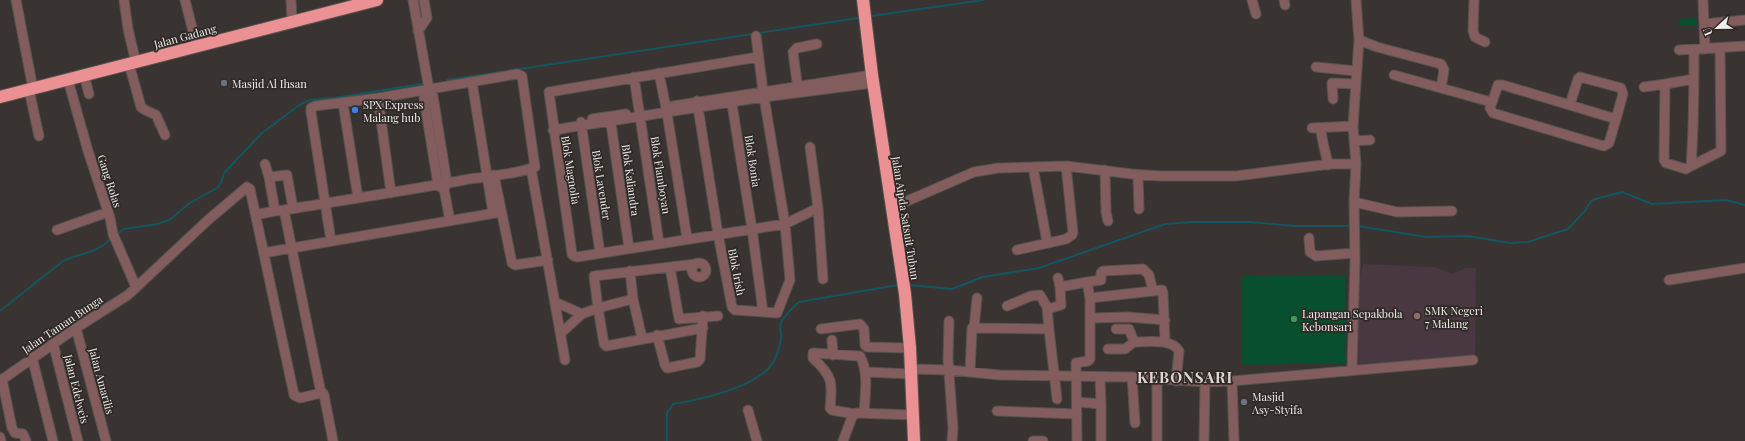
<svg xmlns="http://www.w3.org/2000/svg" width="1745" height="441" font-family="'Playfair Display',serif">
	<rect width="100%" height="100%" fill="#393431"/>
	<!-- education -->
	<path fill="#493741" d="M1363,264L1435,267L1452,274L1466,268H1476L1475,356L1357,367L1360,276Z"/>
	<!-- green -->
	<path fill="#074f2e" d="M1696,18L1697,26H1679V19Z
		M1345,275L1346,363L1242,365V276Z"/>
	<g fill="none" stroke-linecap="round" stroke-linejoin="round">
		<!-- stream -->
		<path stroke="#135560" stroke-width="2" d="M871,16L984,0
			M447,80L858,18
			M1358,226L1426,237L1468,236L1510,243L1528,242L1568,229L1584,212L1592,200L1622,192L1652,204L1726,200L1745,205
			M116,235L124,229L158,224L169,220L190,203L217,188L221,183L224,173L262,133L301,104L310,100L334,98L421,84
			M909,285L952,289L983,277L1039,268L1165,224L1192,222H1250L1295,226H1352
			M0,311L63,261C80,253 99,253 111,238
			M667,441V413L673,404C700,400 763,386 775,359C777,353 781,344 781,338C782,333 779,327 781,323C784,315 793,308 799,302L898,285"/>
		<!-- minor casing -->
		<g stroke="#56524f" stroke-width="11">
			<path id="minor" d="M16,0L33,89
				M124,0L128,29L136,63
				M185,0L197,47
				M291,0L292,21
				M413,0L429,89L433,96L447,183L444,189L450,221
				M1252,0L1256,14
				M1284,0L1285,5
				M1474,0L1473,31L1475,37L1485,42
				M1703,0L1705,49
				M1704,24L1745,20
				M418,31L427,18L424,0
				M1359,40L1377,47L1441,64L1444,70L1441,88
				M1679,50L1745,46
				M758,57L549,92L572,254L574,256L577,257L785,224L818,208
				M129,64L141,107L145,110L156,115L165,135
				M1316,67L1356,71
				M659,73L667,113L687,238
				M84,75L89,94
				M1394,75L1491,102
				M634,77L659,243
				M1694,79L1665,84L1664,160L1666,163L1686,169L1691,166C1694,127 1694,88 1694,50
				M68,80L88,151L110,218L113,234L136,287
				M472,82L493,213
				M1498,85H1503L1616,119L1609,143L1604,146L1600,145L1493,113L1490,108Z
				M1644,87L1665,84
				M429,89L424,98L438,185L442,188
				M29,90L39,136
				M798,90L793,52L797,48L817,44
				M378,98L391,193
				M731,98L752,229L763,312
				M1333,99L1332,83L1355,84
				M697,101L718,234L732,307L735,310L777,313L790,280L785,224L763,91L756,36
				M343,103L358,198
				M1570,104L1578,79L1580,77L1621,88L1623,94L1616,119
				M673,106L872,75
				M610,117L629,248
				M592,119L626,114
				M581,122L600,253
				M1312,128L1353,126
				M1321,128C1321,140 1326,152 1328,165
				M553,130L764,97L873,83
				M1354,141L1370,140
				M810,147L818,208L823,279
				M265,164L269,177L275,211L284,210L321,393H323L324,395L333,441
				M1691,166L1721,151L1720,48
				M1033,167L1047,242
				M531,168L565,360
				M1105,170L1106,212L1108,221
				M494,175L512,263L515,265L548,260
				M1138,175L1139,209
				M269,177L287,175L293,208
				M1354,202L1397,212L1452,211
				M891,208L974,172L999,168L1066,166L1132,174L1160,176H1236L1330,164H1356
				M284,210C344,200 404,191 464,180C486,176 514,175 535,167L522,76L517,74L378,98L315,106L311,108V112L331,241
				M260,214L275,211
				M57,230L108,212
				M1309,238L1310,252L1316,256L1355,253
				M1017,250L1066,239L1072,235L1073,232L1066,166
				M269,252L501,212
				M692 270a7 7 0 1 1 14 0a7 7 0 1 1-14 0Z
				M670,267L679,319L718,316
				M630,271L633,299L642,338
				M1058,278L1060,287L1087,282
				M1669,280L1745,268
				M1090,298L1162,290L1163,293L1165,342
				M633,299L598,308L604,344L606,346L703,328
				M555,302L582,314L598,308L594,276L696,264
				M1007,306L1031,296L1040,295L1047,307L1049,329
				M1048,309L1061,305L1060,287
				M1090,318L1128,317L1165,320
				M949,321L948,359L953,428L952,441
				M76,328L106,441
				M974,328L977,298
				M821,329L860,324L864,329L865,345L867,347L910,348
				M1116,329H1129L1134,342
				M561,333L582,314
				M657,335L665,365L667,368L697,362L700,359L703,316
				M832,340L833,355
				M53,343L78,441
				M1108,349H1125L1134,342C1147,342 1172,338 1179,351L1176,381
				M32,357L53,441
				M911,369L949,370L1000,375L1132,377L1205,382L1232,381L1473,360
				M1352,370L1355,259L1354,202L1356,164L1353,126L1359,40L1356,0
				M865,372L911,374
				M970,372L972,328L1049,329L1057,399
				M1100,377L1101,404
				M1132,377L1135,423
				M2,379L12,428L15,433L23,434L26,441
				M1157,379V441
				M0,381L76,328L128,295L208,220L247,187L250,189L294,395L300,398L321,393
				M1232,381L1234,441
				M1077,402L1101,404V441
				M748,410L757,441
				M997,411L1077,414
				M854,414L832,410L830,408C833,381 832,376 813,358V353L860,356C869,372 865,395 864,413
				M0,437L1,441
				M843,441L852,417L856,413L913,415
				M1033,441H1043
				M1077,441L1076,363L1088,361L1090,359V298L1087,282L1101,280V273L1103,271L1143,269L1149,275L1153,291
				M1204,441L1205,382"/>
		</g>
		<!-- highway casing -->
		<g stroke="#56524f" stroke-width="14">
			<path id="highway" d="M863,0L872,75L905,294L910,348L914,441
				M0,97L377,0"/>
		</g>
		<!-- minor -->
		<use href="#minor" stroke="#835d5d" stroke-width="9"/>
		<!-- highway -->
		<use href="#highway" stroke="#eb9193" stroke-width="12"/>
	</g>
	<!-- markers -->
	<g fill="#6b7280" stroke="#2f2a27" stroke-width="1.5">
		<circle cx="224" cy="83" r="4"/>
		<circle cx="1244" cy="402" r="4"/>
	</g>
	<circle fill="#3f7fe0" stroke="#2f2a27" stroke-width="1.5" cx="355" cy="110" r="4"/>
	<circle fill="#8d6e63" stroke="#2f2a27" stroke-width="1.5" cx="1417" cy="316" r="4"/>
	<circle fill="#2e9e5b" stroke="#2f2a27" stroke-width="1.5" cx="1294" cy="319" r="4"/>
	<g text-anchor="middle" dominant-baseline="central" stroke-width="3.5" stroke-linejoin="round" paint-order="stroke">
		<!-- street labels -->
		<g font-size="11" fill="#f0edeb" stroke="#2f2a27">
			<text transform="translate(185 36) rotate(-15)">Jalan Gadang</text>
			<text transform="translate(753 161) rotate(81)">Blok Bonia</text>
			<text transform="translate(571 170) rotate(81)">Blok Magnolia</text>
			<text transform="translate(661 175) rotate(81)">Blok Flamboyan</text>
			<text transform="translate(631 180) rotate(82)">Blok Kaliandra</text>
			<text transform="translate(110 181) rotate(72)">Gang Rolas</text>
			<text transform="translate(602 185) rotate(81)">Blok Lavender</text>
			<text transform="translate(906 218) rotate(81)">Jalan Aipda Satsuit Tubun</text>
			<text transform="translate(737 272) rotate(79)">Blok Irish</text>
			<text transform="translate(62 324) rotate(-34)">Jalan Taman Bunga</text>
			<text transform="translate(102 381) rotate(75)">Jalan Amarilis</text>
			<text transform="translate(77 389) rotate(76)">Jalan Edelweis</text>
		</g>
		<!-- poi labels -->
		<g font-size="11" fill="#f0edeb" stroke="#2f2a27" text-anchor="start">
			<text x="232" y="83">Masjid Al Ihsan</text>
			<text x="363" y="104">SPX Express<tspan x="363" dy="13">Malang hub</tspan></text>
			<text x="1425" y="310">SMK Negeri<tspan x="1425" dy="13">7 Malang</tspan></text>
			<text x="1302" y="313">Lapangan Sepakbola<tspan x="1302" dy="13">Kebonsari</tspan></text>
			<text x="1252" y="396">Masjid<tspan x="1252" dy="13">Asy-Styifa</tspan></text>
		</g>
		<!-- district labels -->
		<g font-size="15" font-weight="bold" letter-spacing="1" fill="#dcd5d1" stroke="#2f2a27">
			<text x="1185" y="377">KEBONSARI</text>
		</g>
	</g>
	<!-- north arrow -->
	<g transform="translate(1717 28) rotate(248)" stroke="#2f2a27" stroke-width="3" paint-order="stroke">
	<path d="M0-3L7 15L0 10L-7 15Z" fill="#f0edeb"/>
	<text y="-6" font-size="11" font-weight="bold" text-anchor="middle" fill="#f0edeb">U</text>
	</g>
</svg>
